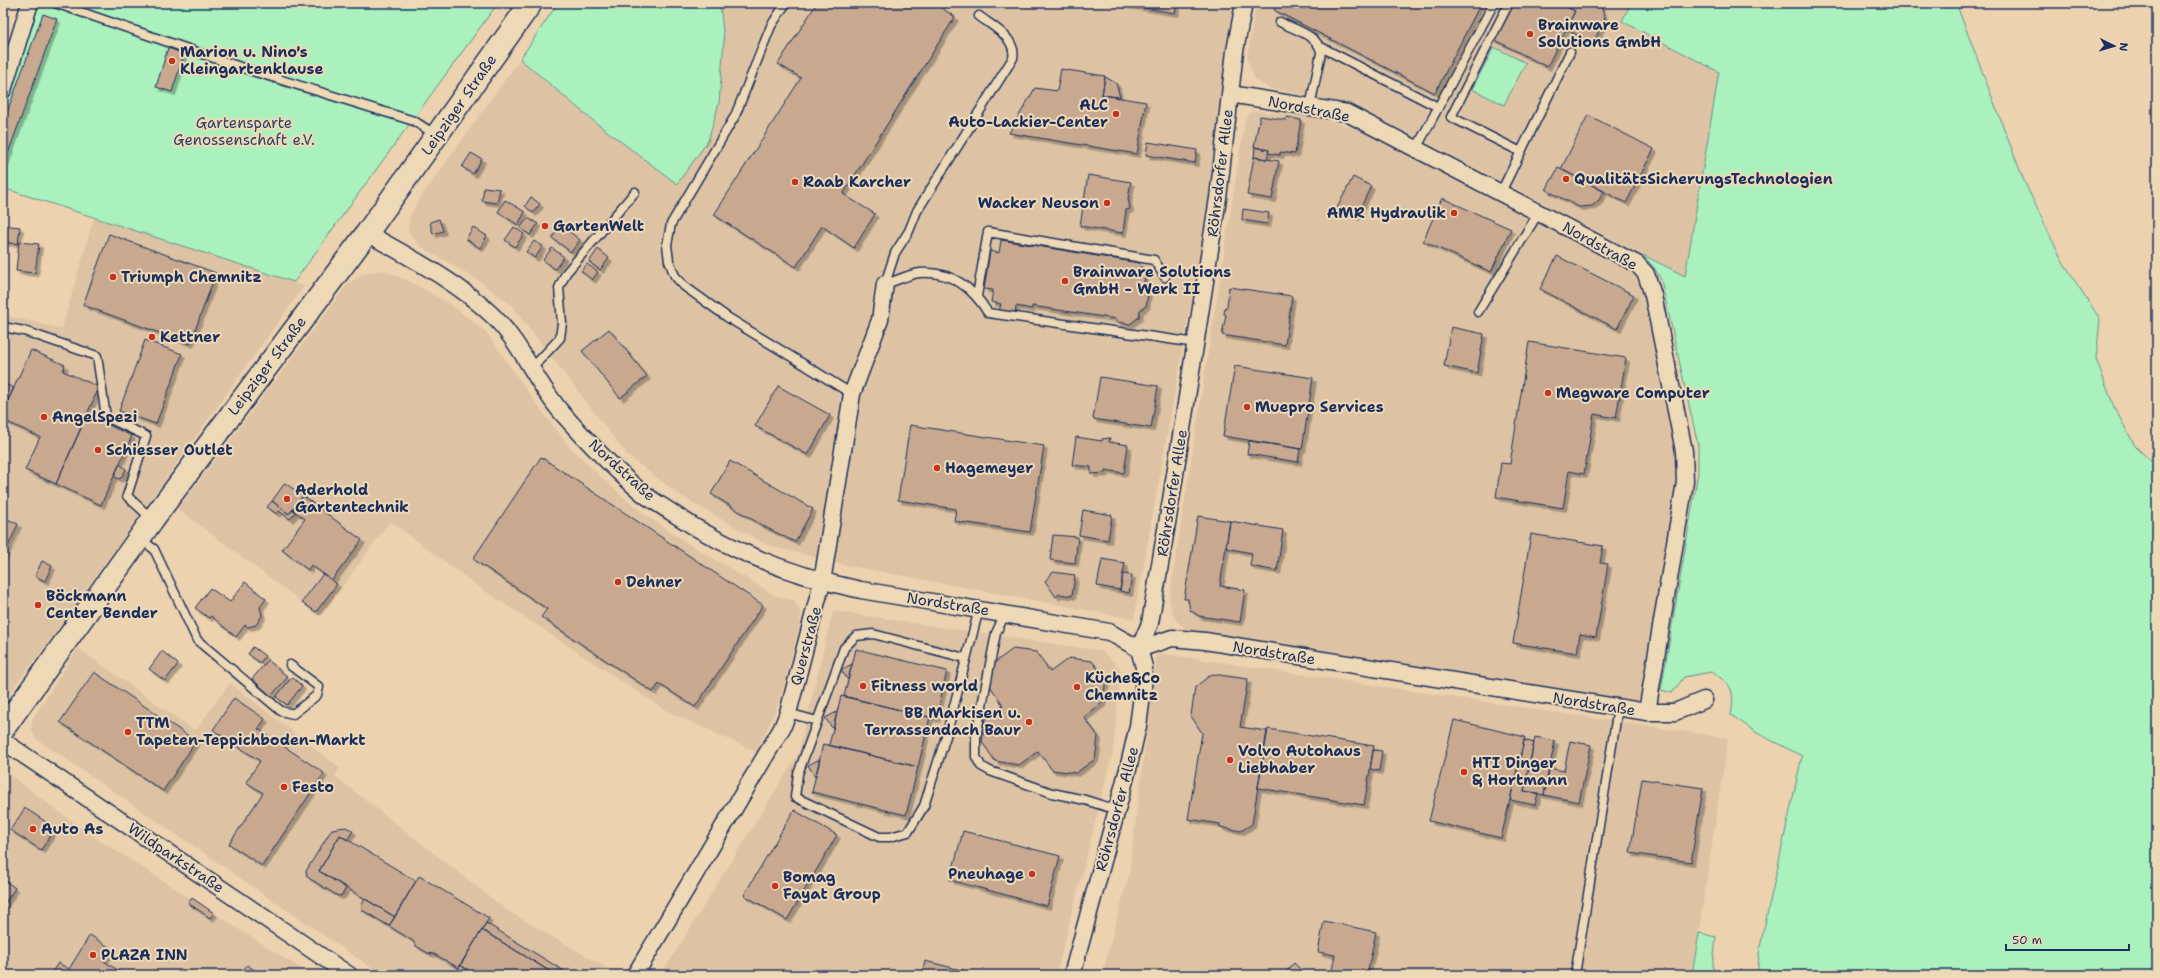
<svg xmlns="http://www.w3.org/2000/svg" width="2160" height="978" font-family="'Shantell Sans',sans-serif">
	<defs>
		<filter id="shadow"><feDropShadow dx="3.5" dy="3.5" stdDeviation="0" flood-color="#0004"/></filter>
	</defs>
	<rect width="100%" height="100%" fill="#ecd2ae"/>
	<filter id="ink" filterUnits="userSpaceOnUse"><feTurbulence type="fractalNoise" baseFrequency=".025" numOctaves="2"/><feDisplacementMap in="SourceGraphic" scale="8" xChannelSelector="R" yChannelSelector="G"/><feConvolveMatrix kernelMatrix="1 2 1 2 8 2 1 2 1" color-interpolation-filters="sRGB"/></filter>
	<g filter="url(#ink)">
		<!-- built -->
		<path fill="#ddc3a4" d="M720,3H1233L1206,219L1134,619L844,565L767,545L681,496L629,457L510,304L479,281L420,246L408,231L410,215L419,200L520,59L591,119L677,184L724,41Z
			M1256,3H1631L1622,22L1719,72L1685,277L1354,105L1271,89L1255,80L1247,59Z
			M1256,111L1318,118L1355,128L1606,258L1632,273L1637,279L1642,286L1646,304L1678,455L1677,480L1642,697L1637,700L1609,698L1196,632L1186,630L1175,619L1169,600L1245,120L1250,112Z
			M94,217L304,286L44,648L3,701V315L62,329Z
			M382,270L407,280L450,304L486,332L540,409L569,446L602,478L641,512L687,543L776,596L794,600L801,613L799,628L782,692L774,715L760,743L759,753L665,710L476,585L390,521L321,616L178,509L347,285L362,274Z
			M833,611L1102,651L1121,669L1113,752L1056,975H661L798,754Z
			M78,648L195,731L230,683L340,768L335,776L508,911L619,975H382L35,738L31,728L33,718Z
			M1157,653L1728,738L1692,975H1102L1129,874Z
			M3,770L85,831L311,975H3Z"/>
		<!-- green -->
		<path fill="#aaf1bd" stroke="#62908e" d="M30,3H498L294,282L3,188V90Z
			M558,3H720L724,41L719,103L708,141L677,184L591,119L520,59Z
			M1631,3H1956L2024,181L2063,263L2100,319L2096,359L2114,407L2135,446L2157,467V975H1757L1760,947L1802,756L1757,733L1731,715C1735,691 1733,684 1711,672L1684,677L1672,693L1661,690L1698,473V445L1661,280L1655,269L1643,255L1685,276L1719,72L1622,21Z
			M1494,47L1526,63L1504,105L1472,89Z
			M1699,933L1716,937L1712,975H1692Z"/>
		<!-- building -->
		<path fill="#c8a990" stroke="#1b2f5e" filter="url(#shadow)" d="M817,3H934L955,17L843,194L875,214L854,248L822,226L796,267L714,215L801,78L778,64Z
			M1114,3H1177L1175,13Z
			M1278,3H1481L1435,93L1274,10Z
			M1512,3H1567L1565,6L1575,11L1547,67L1493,39Z
			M1567,3H1600L1605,19L1593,43L1566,29L1575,11L1565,6Z
			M43,14L57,19L3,167V123Z
			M168,48L184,54L172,92L156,87Z
			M1061,69L1105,76L1102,95L1146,102L1137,154L1009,133L1035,88L1057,91Z
			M1105,77L1116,83L1120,97L1102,95Z
			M1588,115L1654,149L1626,203L1561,169Z
			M1260,116L1286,120L1287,117L1301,120L1295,154L1280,152V155L1268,153L1269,150L1254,147Z
			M1148,142L1197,150L1195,163L1146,155Z
			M1255,147L1269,150L1267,159L1254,157Z
			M471,153L482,159L473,174L462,167Z
			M1254,157L1279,161L1272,199L1247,195Z
			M1558,168L1604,191L1599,200L1592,206L1579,207L1546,190Z
			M1088,175L1131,182L1128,199L1130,209L1126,210L1123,233L1080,226Z
			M1353,177L1371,186L1356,217L1337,208Z
			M484,187L500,189L497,203L482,201Z
			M531,197L540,204L533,213L525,206Z
			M1442,198L1511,229L1491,272L1423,241Z
			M505,200L525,212L518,225L498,212Z
			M1243,209L1269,213L1267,224L1242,220Z
			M528,218L538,224L530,235L520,228Z
			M439,219L443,231L433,234L430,222Z
			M3,225L20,227L18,244L3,242Z
			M561,225L580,240L571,252L552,238Z
			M473,227L487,236L480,248L466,239Z
			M514,227L524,234L515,247L505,240Z
			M109,234L216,273L190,344L83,305Z
			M1001,240L1139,263L1145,274L1143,292L1148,293L1146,306L1140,310L1139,317L1130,324L1117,322V319L1032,306V309L1016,306L1015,314L999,311L1001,304L991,302L993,290L984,289L990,251L999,253Z
			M534,241L543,246L535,258L526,252Z
			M19,242L39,244L35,273L16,271Z
			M552,248L564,257L555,269L543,260Z
			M598,249L609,258L600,270L589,262Z
			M1557,256L1634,295L1617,329L1540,289Z
			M587,264L598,272L592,280L581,271Z
			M1229,287L1292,296L1285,345L1222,335L1226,315L1224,314L1225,307H1227Z
			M1451,327L1484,334L1477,373L1444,366Z
			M609,329L647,376L620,398L582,351Z
			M145,340L182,354L156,424L119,411Z
			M1529,342L1626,358L1616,418L1594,414L1584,474L1569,471L1563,508L1496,497L1501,463L1510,464Z
			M31,350L65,365L63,371L99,387L56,484L25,470L40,437L3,420V411Z
			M1235,366L1313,378L1302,449L1223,436Z
			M1100,377L1158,386L1151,428L1093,419Z
			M5,384L14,388L3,411V389Z
			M778,386L830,415L808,455L755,426Z
			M87,415L132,436L101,505L56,484Z
			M910,425L1044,446L1030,532L954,521L956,509L898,500Z
			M1076,437L1102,441V439L1110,438L1109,442L1128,445L1124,473L1105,470V473L1091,474V467L1072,465Z
			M1249,441L1300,449L1298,462L1247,454Z
			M541,457L763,605L695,707L659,684L653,692L541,617L547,609L473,559Z
			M730,461L813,509L795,542L763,526L711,494Z
			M120,464L126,469L122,477L119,479L114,476Z
			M285,483L303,496L289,514L272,501Z
			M303,496L362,540L332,580L311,565L308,570L282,550L305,519L293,510Z
			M272,501L289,514L293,510L296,512L290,519L279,511L277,514L267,507Z
			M1083,510L1112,515L1108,540L1079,535Z
			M1198,516L1230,521L1220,586L1245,590L1240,622L1199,616L1190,610L1188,599H1184Z
			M3,517L18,524L3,558Z
			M1230,521L1283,530L1277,571L1250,566L1252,553L1226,548Z
			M1531,534L1603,546L1600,563L1608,564L1596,637L1580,634L1577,653L1513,643Z
			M1053,535L1078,537L1075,563L1050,560Z
			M1102,559L1125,563L1120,590L1097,586Z
			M42,561L52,566L45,581L35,576Z
			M1053,572L1075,575L1072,596L1059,594L1056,597L1045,581Z
			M323,574L337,584L316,612L302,602Z
			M1123,574L1132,575L1129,593L1120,591Z
			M245,582L266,599L260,607L262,616L256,625L248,627L245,625L236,637L211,616L209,618L195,608L210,588L230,602Z
			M253,647L265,656L260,663L248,654Z
			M856,649L947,671L936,719L844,696Z
			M1013,649L1036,652L1050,672L1069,658L1092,661L1106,680L1102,703L1084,717L1098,736L1095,759L1076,773L1052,770L1038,751L1019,765L995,761L982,742L985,720L1003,705L990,686L994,663Z
			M162,651L178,664L165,681L149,669Z
			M268,660L288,677L271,696L252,679Z
			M852,664L848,680L841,670Z
			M94,672L196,741L163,791L60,722Z
			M1212,674L1248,679L1240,727L1267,731L1252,824L1241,831L1220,827V824L1188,819L1202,733L1191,716L1195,687Z
			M292,677L302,686L287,705L276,697Z
			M841,696L930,717L918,767L829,745Z
			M234,698L265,719L258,729L324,773L262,866L229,844L263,793L246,782L260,761L213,730Z
			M837,712L835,721L833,729L825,718Z
			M1454,720L1525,737L1501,838L1429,821Z
			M1268,729L1374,746L1364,805L1258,788Z
			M1535,737L1555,741L1544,795L1524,791Z
			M1524,740L1534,743L1524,791L1538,793L1535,805L1510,800Z
			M1570,741L1591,745L1579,802L1544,795L1549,768L1564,771Z
			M823,744L918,767L906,815L812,792Z
			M1373,750L1382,751L1379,771L1370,769Z
			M820,759L818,768L815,777L808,765Z
			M1642,779L1703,788L1691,862L1630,853Z
			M25,808L55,828L41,850L10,830Z
			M794,810L837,835L787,920L744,895Z
			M346,827L353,831L347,840L340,835L319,871L346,888L342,895L338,896L307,877L306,871L332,829Z
			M963,831L1060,856L1047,906L950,880Z
			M340,835L416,881L395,917L319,871Z
			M419,876L489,918L459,968L434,954L428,953L416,946L413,941L389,926Z
			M3,879L15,888L3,906Z
			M192,898L214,913L210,918L188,903Z
			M365,899L395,917L389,926L362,910L361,906Z
			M1324,921L1376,932L1367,975H1349L1332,970L1335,955L1318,952Z
			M486,923L564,971L566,975H556L482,930Z
			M482,930L556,975H476L460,965Z
			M90,935L112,949L104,961L125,975H50L58,963L69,969Z
			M925,961L982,975H922Z
			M1294,963L1306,975H1283Z
			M247,965L262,975H240Z
			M460,965L476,975H456Z"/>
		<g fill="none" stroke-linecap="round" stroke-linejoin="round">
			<!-- lane casing -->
			<g stroke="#1b2f5e" stroke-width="11">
				<path id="lane" d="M55,3L246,69L414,121L436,135
					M786,3L771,26L735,116L671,224L667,245L669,261L675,276L684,286L727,317L852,394
					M1509,3L1451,117L1521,152
					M1280,22C1293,29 1320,36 1321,53L1310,107
					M1321,47L1438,107
					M1416,149L1494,3
					M1501,192L1570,52
					M885,284C896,281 909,274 920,273C951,271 973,288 988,313L1196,343
					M885,284L895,253L909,231L917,211L1013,58C1017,38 992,26 979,16
					M977,296L988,232L1154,260L1165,277
					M1478,312L1539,212
					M3,327L24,331L97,356L106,417L146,436L127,496L152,519
					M532,368L560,338L562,323L559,288L566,273L635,192
					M140,539L154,549L197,640L281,711L293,714L317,695L319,687L290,665
					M1005,614L996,633L976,737V757L981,766L990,771L1052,793L1085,800L1117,810
					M965,658L873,634L856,636L844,648L798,774L795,797L879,837H890L908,832L924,806L947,733L979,609
					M788,713L817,721
					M1575,975L1618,708"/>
			</g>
			<!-- street casing -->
			<g stroke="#1b2f5e" stroke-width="19">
				<path id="street" d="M3,90L30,3
					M1230,94L1347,113L1637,264L1646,274L1653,295L1684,451L1685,482L1647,712
					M367,233C410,258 457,281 493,316C522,344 536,383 562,413C586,440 612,467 640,491C649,499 661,505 671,512C729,551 793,576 861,590L1109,632L1139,649L1172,638L1205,641L1647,712H1675L1704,700
					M3,741L349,975
					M635,975L782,728L788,713L822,582L852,394L880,320L885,284
					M1072,975L1128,769L1138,726L1143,688L1144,667L1139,649L1150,623L1171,500L1218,198L1235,51L1244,3"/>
			</g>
			<!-- secondary casing -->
			<g stroke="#1b2f5e" stroke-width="25">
				<path id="secondary" d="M3,729L153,519L367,233L531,3"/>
			</g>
			<!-- lane -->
			<use href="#lane" stroke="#eed9b7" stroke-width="8"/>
			<!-- street -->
			<use href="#street" stroke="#eed9b7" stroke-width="16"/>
			<!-- secondary -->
			<use href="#secondary" stroke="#eed9b7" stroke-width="22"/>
		</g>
	</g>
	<!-- markers -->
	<g fill="#c8321e" stroke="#eed9b7" stroke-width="1.5">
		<circle cx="1530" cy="34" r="4"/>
		<circle cx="172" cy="61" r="4"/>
		<circle cx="1116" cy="114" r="4"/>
		<circle cx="1566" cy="179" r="4"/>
		<circle cx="795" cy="182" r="4"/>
		<circle cx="1107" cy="203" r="4"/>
		<circle cx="1454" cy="213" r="4"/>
		<circle cx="545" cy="226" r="4"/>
		<circle cx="113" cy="277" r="4"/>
		<circle cx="1065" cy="281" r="4"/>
		<circle cx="152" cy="337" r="4"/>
		<circle cx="1548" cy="393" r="4"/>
		<circle cx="1247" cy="407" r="4"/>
		<circle cx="44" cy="417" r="4"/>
		<circle cx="98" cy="450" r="4"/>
		<circle cx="937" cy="468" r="4"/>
		<circle cx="287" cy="499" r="4"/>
		<circle cx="618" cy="582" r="4"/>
		<circle cx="38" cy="605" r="4"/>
		<circle cx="863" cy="686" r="4"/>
		<circle cx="1077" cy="687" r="4"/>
		<circle cx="1029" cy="722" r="4"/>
		<circle cx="128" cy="732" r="4"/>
		<circle cx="1230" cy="760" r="4"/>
		<circle cx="1464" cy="772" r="4"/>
		<circle cx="284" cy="787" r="4"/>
		<circle cx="33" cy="829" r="4"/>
		<circle cx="1032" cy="874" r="4"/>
		<circle cx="775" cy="886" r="4"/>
		<circle cx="93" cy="955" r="4"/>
	</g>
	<g text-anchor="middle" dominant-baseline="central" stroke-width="4" stroke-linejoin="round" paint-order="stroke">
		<!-- poi labels -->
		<g font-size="15" font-weight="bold" fill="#1b2f5e" stroke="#eed9b7" text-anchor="start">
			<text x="1538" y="25">Brainware<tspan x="1538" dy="17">Solutions GmbH</tspan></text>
			<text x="180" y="52">Marion u. Nino's<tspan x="180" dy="17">Kleingartenklause</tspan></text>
			<text x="1108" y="105" text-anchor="end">ALC<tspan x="1108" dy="17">Auto-Lackier-Center</tspan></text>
			<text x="1574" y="179">QualitätsSicherungsTechnologien</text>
			<text x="803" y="182">Raab Karcher</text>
			<text x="1099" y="203" text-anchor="end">Wacker Neuson</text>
			<text x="1446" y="213" text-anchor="end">AMR Hydraulik</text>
			<text x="553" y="226">GartenWelt</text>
			<text x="1073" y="272">Brainware Solutions<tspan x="1073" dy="17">GmbH - Werk II</tspan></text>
			<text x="121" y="277">Triumph Chemnitz</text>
			<text x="160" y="337">Kettner</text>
			<text x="1556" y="393">Megware Computer</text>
			<text x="1255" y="407">Muepro Services</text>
			<text x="52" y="417">AngelSpezi</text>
			<text x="106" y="450">Schiesser Outlet</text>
			<text x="945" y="468">Hagemeyer</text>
			<text x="295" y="490">Aderhold<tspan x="295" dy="17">Gartentechnik</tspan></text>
			<text x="626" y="582">Dehner</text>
			<text x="46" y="596">Böckmann<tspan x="46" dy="17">Center Bender</tspan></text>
			<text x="1085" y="678">Küche&amp;Co<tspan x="1085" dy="17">Chemnitz</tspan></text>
			<text x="871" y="686">Fitness world</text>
			<text x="1021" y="713" text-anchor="end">BB Markisen u.<tspan x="1021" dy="17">Terrassendach Baur</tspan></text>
			<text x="136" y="723">TTM<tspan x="136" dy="17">Tapeten-Teppichboden-Markt</tspan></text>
			<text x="1238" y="751">Volvo Autohaus<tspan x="1238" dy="17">Liebhaber</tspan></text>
			<text x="1472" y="763">HTI Dinger<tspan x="1472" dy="17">&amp; Hortmann</tspan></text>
			<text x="292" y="787">Festo</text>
			<text x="41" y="829">Auto As</text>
			<text x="1024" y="874" text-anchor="end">Pneuhage</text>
			<text x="783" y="877">Bomag<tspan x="783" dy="17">Fayat Group</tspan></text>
			<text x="101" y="955">PLAZA INN</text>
		</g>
		<!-- street labels -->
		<g font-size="15" fill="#1b2f5e" stroke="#eed9b7">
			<text transform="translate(459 105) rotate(-55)">Leipziger Straße</text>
			<text transform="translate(1309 109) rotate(11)">Nordstraße</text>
			<text transform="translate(1220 173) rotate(-83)">Röhrsdorfer Allee</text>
			<text transform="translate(1600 246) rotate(29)">Nordstraße</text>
			<text transform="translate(267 366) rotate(-53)">Leipziger Straße</text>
			<text transform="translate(622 470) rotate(42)">Nordstraße</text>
			<text transform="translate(1172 493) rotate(-81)">Röhrsdorfer Allee</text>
			<text transform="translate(948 604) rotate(9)">Nordstraße</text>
			<text transform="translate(806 646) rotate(-75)">Querstraße</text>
			<text transform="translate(1274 653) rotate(9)">Nordstraße</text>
			<text transform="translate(1594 704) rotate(9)">Nordstraße</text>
			<text transform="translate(1117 809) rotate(-75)">Röhrsdorfer Allee</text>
			<text transform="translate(176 858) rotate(34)">Wildparkstraße</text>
		</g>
		<!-- park labels -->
		<g font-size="15" fill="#294268" stroke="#eed9b7">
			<text x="244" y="123">Gartensparte<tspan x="244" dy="17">Genossenschaft e.V.</tspan></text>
		</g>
	</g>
	<!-- margin -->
	<rect width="2160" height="978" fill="none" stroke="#eed9b7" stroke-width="16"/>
	<rect x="8" y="8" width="2144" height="962" fill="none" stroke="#1b2f5e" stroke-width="1.5" filter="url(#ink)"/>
	<!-- north arrow -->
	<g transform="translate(2114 46) rotate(95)" stroke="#eed9b7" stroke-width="3" paint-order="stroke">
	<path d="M0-3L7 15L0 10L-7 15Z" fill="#1b2f5e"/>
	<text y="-6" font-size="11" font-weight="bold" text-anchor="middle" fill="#1b2f5e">N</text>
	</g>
	<!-- scale -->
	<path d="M2006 944v6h123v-6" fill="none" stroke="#1b2f5e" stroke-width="2"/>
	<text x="2012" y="944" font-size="12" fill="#1b2f5e" stroke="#eed9b7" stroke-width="3" paint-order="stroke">50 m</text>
</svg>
